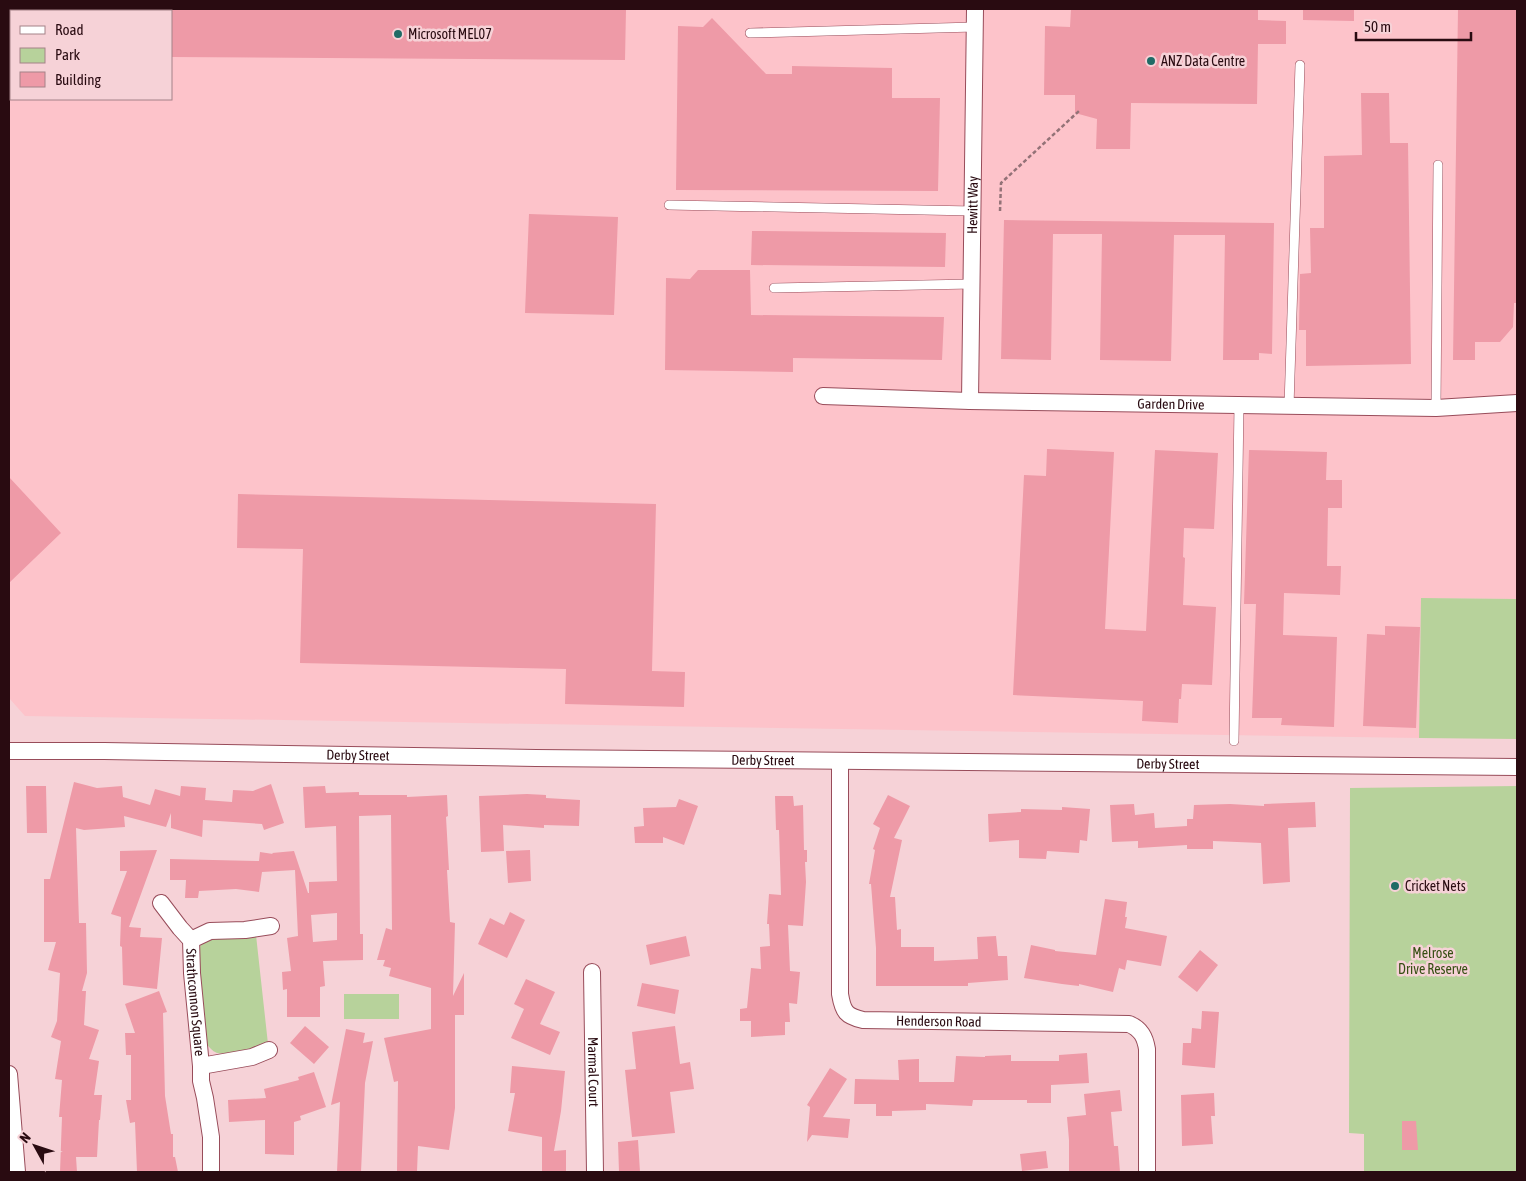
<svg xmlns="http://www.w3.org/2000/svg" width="1526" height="1181" font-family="'Asap Condensed',sans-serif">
	<rect width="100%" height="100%" fill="#f6d2d7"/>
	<!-- built -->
	<path fill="#fdc3ca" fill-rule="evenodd" d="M9,9H1517V599L1421,598L1419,738L25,716L9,698ZM11,11H171V99H11Z"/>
	<!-- green -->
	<path fill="#b7d29b" d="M1421,598L1517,599V739L1419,738Z
		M1517,786V1172H1364V1134L1349,1133L1350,788Z
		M256,935L268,1044C254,1047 231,1056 217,1053C212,1051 209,1047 206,1043L198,949L208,937Z
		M344,994H399V1019H344Z"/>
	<!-- building -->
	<path fill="#ee9aa7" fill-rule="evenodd" d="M171,9H626L625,60L171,57Z
		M1071,9H1258V20L1286,21V44H1258L1257,104L1131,103L1130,149H1096L1097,119L1075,113V95H1044L1045,26L1070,27Z
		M1303,9H1354V21L1303,20Z
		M1458,9H1517V303H1514L1513,327L1500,342H1475V360H1453Z
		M712,18L766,74H792V66L892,68V98H940L938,191L676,190L678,26L703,27Z
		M1361,93H1389L1390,143H1408L1411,364L1306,366V330H1299L1300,274L1311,273L1310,228H1324V156L1362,155Z
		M529,214L618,217L614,315L525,313Z
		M1004,220L1274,223L1272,354L1259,353V360H1223L1225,235H1174L1171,361L1100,360L1102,234H1053L1051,360L1001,359Z
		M752,231L946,233L945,267L751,265Z
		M698,270H750L751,315L944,317L942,360L793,358V372L665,370L666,278L690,279Z
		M1047,449L1114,452L1105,629L1146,631L1155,450L1218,453L1214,529L1184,528L1183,557L1185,558L1183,605L1216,607L1212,685L1182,684L1181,699H1179L1178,723L1142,721L1143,701L1013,695L1024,475L1046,476Z
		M1249,450L1327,452L1326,480H1342V508H1328L1327,566H1341L1340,595L1284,593L1283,635L1337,637L1334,727L1281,725L1282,718H1252L1256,604H1244Z
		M9,477L61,533L9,583Z
		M238,494L656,504L652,671L685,672L684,707L565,704L566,669L300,663L303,549L237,548Z
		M1385,626L1420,627L1416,728L1363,726L1367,634L1385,635Z
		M74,782L97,788L122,786L123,797L150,805L155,789L180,796L181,786L206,788L205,800L232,802L233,790L253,791L271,784L284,823L264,830L262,824L203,820L202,837L171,828V813L166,827L124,816L125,827L84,830L76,828L79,923H86L87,973L82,991H86L84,1025L99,1030L89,1059L99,1061L94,1095H102L100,1120H99L97,1157H76L77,1172H60L62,1117H59L62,1080L55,1079L61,1041L51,1037L57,1021L60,973L48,970L56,942H44V879H50Z
		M26,786H46L47,833H27Z
		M325,786L326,793L359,792V795H407V797L447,795L448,816L446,817L449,870H447L450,922L455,923L453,996L464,973V1015H455V1108L449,1150L418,1146L417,1172H397L398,1081L394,1082L384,1038L431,1029V988L389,976L391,968L383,966L385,960H377L386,928L392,930L391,815L359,816L360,934H363V960L323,961L325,986L320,987V1017H287V989L283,990L282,972L291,971L287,938L298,936L295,870L262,872L259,892L236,889L199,891L198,898H185L186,880H170V859L259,861L260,852L273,854L272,853L294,851L308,893H309V882L337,881L336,826L305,828L303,787ZM337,913V940L313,942L311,915Z
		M527,794L546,795V798L580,800L579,826L544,825V828L503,825L504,851L481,852L479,796Z
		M888,795L910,806L894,838L902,840L890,897H895L897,930L901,929V947H934V961L978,959L977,937L996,936L998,956H1007L1008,980L968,983V986H876V948L871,884H869L875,850L873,849L880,828L873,824Z
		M775,796H793L794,806L803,805L804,850H807V862H805L806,882L803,926L788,925L790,971L800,972L797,1004L789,1003L790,1022H785V1035L751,1037V1021H740V1009L747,1008L751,968L761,969L760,947L770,946L769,924H767L769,894L781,895L779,830H776Z
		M679,799L698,806L684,845L663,837V843H635L634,827L644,826L643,808L676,807Z
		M1315,802L1316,827L1288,828L1290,882L1263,884L1261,843L1213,841V849H1187V845L1138,848V841L1112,842L1110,805L1134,804L1135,815L1154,813L1155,828L1187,826V819H1193L1194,805L1230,804L1264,806V804Z
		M1062,807L1090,809L1087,841L1080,840L1079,853L1047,851L1046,859L1019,858V840L989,842L988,814L1021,812V809L1062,810Z
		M157,850L129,927L141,928L140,937L162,938L157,989L123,985L122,947L120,946L121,917L111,914L127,871H120V851Z
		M530,850L531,881L508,883L506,851Z
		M1105,899L1127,902L1125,917H1127L1125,928L1167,936L1161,966L1127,960L1125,970L1119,968L1113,992L1079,984V986L1062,984L1024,978L1031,945L1055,950V951L1096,955Z
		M510,912L525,920L507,958L478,944L490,918L504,925Z
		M686,936L690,956L650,965L646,945Z
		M1200,950L1218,965L1197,992L1178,977Z
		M526,979L555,992L540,1024L560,1032L550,1055L511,1038L524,1009L514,1004Z
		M642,983L679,990L675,1014L637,1006Z
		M159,991L167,1012L163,1013L165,1096L171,1134H173V1157H175L178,1172H137L135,1122L130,1123L126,1100H131V1055H126L125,1033H135L125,1004Z
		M1202,1011L1219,1012L1215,1068L1182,1065L1183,1043H1191L1192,1028L1201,1029Z
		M305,1026L329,1047L314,1064L290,1043Z
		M675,1026L680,1064L690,1062L694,1089L670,1092L675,1133L632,1137L625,1070L636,1069L632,1032Z
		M346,1029L365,1033L363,1043L373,1041L365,1083L361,1172H337L340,1102L331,1105Z
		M1087,1053L1089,1083L1051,1085V1103H1027V1100H973L972,1106L926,1104V1110L892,1111V1116H876V1104H854L855,1079L899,1080L898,1060L919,1059V1082H954L956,1056L985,1057V1056L1011,1055V1061H1059V1055Z
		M512,1066L565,1071L561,1111L554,1151L566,1150V1172H542V1137L508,1131L515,1093H510Z
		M830,1068L847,1079L823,1117L850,1119L848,1138L812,1135L807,1142L810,1107L807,1105Z
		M314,1072L326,1107L300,1116L301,1120L294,1122V1155L265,1154V1120L229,1122L228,1100L266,1098L264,1089L299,1080L298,1077Z
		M1120,1090L1122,1111L1111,1112L1114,1146H1118L1120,1172H1069V1140L1067,1117L1086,1115L1084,1094Z
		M1214,1093L1215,1116H1211L1213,1144L1182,1146L1181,1095Z
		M1402,1121H1416L1418,1150H1402Z
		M638,1140L640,1172H619L618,1142Z
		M1046,1151L1048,1168L1022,1171L1020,1154Z"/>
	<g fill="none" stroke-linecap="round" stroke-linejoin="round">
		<!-- lane casing -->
		<g stroke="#984c5a" stroke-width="10">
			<path id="lane" d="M750,33L975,27
				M669,205L973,211
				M774,288L972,284
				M1289,406L1300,65
				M1436,408L1438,165
				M1234,741L1239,405"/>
		</g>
		<!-- street casing -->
		<g stroke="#984c5a" stroke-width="18">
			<g id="street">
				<path id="s1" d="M823,396L970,401L1436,408L1517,403"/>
				<path id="s2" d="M970,401L975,9"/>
				<path id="s3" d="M9,751H104L536,758L1517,767"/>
				<path id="s4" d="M840,762V994C843,1012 846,1016 863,1020L1129,1024C1141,1029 1145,1037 1147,1049V1172"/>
				<path id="s5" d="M161,903L180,928L191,940L192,973L201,1066V1081L205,1098L211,1137V1172"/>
				<path d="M191,940L210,931L245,930L271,926"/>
				<path id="s6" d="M592,972L595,1172"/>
				<path d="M201,1066L252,1057L269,1050"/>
				<path d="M9,1074L17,1172"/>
			</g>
		</g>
		<!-- path -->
		<path stroke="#937277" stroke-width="2.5" stroke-dasharray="4 2.5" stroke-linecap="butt" d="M1000,211L1001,183L1079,111"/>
		<!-- lane -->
		<use href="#lane" stroke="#fff" stroke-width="9"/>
		<!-- street -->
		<use href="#street" stroke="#fff" stroke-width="16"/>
	</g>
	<!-- markers -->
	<g fill="#206b66" stroke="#f6d2d7" stroke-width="2">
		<circle cx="398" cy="34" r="5"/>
		<circle cx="1151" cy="61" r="5"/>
		<circle cx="1395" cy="886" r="5"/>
	</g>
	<g text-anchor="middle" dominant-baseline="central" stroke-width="5" stroke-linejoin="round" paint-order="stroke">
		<!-- poi labels -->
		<g font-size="14" fill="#290b11" stroke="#f6d2d7" text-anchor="start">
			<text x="408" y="34">Microsoft MEL07</text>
			<text x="1161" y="61">ANZ Data Centre</text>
			<text x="1405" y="886">Cricket Nets</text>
		</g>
		<!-- street labels -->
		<g font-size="14" fill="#290b11" stroke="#f6d2d7">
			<text stroke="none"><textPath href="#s2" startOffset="196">Hewitt Way</textPath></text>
			<text stroke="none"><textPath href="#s1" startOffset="348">Garden Drive</textPath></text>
			<text stroke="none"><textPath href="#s3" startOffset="349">Derby Street</textPath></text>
			<text stroke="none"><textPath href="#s3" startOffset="754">Derby Street</textPath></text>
			<text stroke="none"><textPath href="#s3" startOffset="1159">Derby Street</textPath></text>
			<text stroke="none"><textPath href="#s5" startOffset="110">Strathconnon Square</textPath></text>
			<text stroke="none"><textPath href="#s4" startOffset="346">Henderson Road</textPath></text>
			<text stroke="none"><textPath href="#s6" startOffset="100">Marmal Court</textPath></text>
		</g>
		<!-- park labels -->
		<g font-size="14" fill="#364f13" stroke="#f6d2d7">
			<text x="1433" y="953">Melrose<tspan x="1433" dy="16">Drive Reserve</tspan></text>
		</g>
	</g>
	<!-- border -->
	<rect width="1526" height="1181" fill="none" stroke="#290b11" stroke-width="20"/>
	<!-- legend -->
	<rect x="10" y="10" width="162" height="90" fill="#f6d2d7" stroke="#a48288"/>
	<rect x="20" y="26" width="25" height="8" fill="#ffffff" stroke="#a48288"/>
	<text x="55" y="35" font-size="15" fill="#290b11">Road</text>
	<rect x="20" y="48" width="25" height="15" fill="#b7d29b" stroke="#a48288"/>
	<text x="55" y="60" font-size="15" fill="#290b11">Park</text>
	<rect x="20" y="72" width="25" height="15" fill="#ee9aa7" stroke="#a48288"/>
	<text x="55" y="85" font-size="15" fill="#290b11">Building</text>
	<!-- north arrow -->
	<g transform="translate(35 1146) rotate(310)" stroke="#f6d2d7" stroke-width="4" paint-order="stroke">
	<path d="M0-4L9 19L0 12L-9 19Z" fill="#290b11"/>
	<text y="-8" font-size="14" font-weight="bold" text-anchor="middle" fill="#290b11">N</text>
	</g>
	<!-- scale -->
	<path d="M1356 32v8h115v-8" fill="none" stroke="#290b11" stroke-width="2.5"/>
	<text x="1364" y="32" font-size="15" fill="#290b11" stroke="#f6d2d7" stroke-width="4" paint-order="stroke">50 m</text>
</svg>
